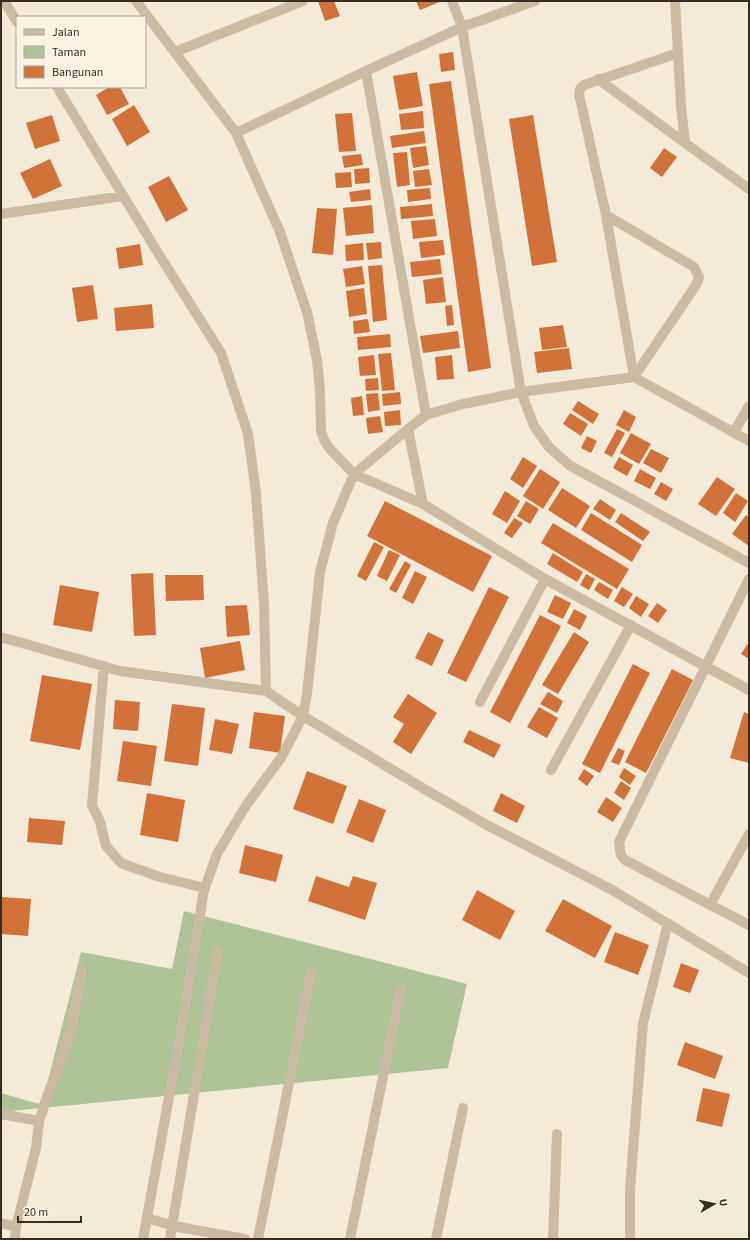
<svg xmlns="http://www.w3.org/2000/svg" width="750" height="1240" font-family="'Source Sans 3',sans-serif">
	<rect width="100%" height="100%" fill="#f3ead7"/>
	<!-- green -->
	<path fill="#aec396" d="M184,911L467,984L448,1068L1,1112V1093L39,1104L49,1077L81,952L172,969Z"/>
	<!-- building -->
	<path fill="#d07239" d="M318,1H334L340,16L325,21Z
		M416,1H442L420,10Z
		M453,52L455,70L441,72L439,54Z
		M417,72L423,106L399,110L393,76Z
		M451,81L491,368L468,372L429,84Z
		M109,87H120L129,104L107,115L96,95Z
		M134,105L150,132L127,146L112,119Z
		M423,111L424,128L401,130L399,114Z
		M352,113L356,151L339,152L335,114Z
		M52,115L60,141L35,149L26,123Z
		M533,115L557,262L532,266L509,119Z
		M424,131L426,143L392,148L390,136Z
		M426,146L429,165L413,168L410,148Z
		M664,148L677,157L662,177L650,168Z
		M407,152L410,185L397,187L393,153Z
		M361,154L363,165L344,168L342,156Z
		M50,159L62,186L33,199L20,173Z
		M369,168L370,183L355,184L354,169Z
		M429,169L432,185L415,187L413,171Z
		M351,172L352,187L336,188L335,173Z
		M169,176L188,210L166,222L148,187Z
		M430,188L431,199L408,202L407,190Z
		M370,189L371,200L351,202L349,192Z
		M432,204L433,216L401,219L400,207Z
		M372,205L374,233L346,236L343,208Z
		M317,208L337,209L333,255L312,253Z
		M435,219L437,236L413,239L411,221Z
		M443,240L445,255L421,258L419,242Z
		M381,242L382,258L368,260L366,243Z
		M363,243L364,260L346,261L345,245Z
		M140,244L143,265L119,269L116,248Z
		M440,259L442,274L412,277L410,262Z
		M382,265L387,320L373,322L368,266Z
		M362,266L365,284L346,287L343,269Z
		M443,277L446,302L426,304L423,280Z
		M93,285L98,319L77,322L72,288Z
		M364,288L367,314L349,317L346,291Z
		M152,304L154,328L116,331L114,308Z
		M452,305L454,325L447,326L445,306Z
		M368,319L370,332L354,334L353,321Z
		M563,325L567,347L542,350L539,328Z
		M458,331L460,348L423,353L420,336Z
		M390,334L391,347L358,350L357,337Z
		M569,348L572,369L537,373L534,352Z
		M391,353L395,390L382,391L378,354Z
		M374,355L376,375L360,376L358,357Z
		M452,355L454,379L437,380L435,357Z
		M378,378L379,390L366,391L365,379Z
		M400,392L401,404L383,406L382,394Z
		M378,393L380,410L368,412L366,394Z
		M362,396L364,415L353,416L351,398Z
		M578,401L599,414L593,424L572,410Z
		M400,410L401,425L385,426L384,412Z
		M624,410L636,417L629,432L616,425Z
		M570,413L588,424L581,436L563,424Z
		M380,416L383,432L368,434L366,418Z
		M617,429L625,433L612,457L604,453Z
		M631,433L651,444L639,464L620,453Z
		M587,436L597,441L591,453L581,448Z
		M651,449L669,458L661,473L643,463Z
		M523,457L537,466L523,488L510,479Z
		M619,457L633,465L627,476L613,468Z
		M540,469L560,482L543,509L523,496Z
		M640,469L656,478L650,489L634,481Z
		M717,477L735,489L716,516L698,504Z
		M661,482L673,489L666,501L654,494Z
		M562,488L590,506L576,528L548,510Z
		M505,491L520,501L507,523L492,514Z
		M736,493L748,501L735,522L723,513Z
		M600,499L616,510L610,520L593,509Z
		M385,501L492,556L473,592L367,536Z
		M526,501L539,509L530,524L517,516Z
		M591,513L642,545L632,562L581,530Z
		M621,513L650,532L643,541L615,522Z
		M746,515L749,517V546L732,534Z
		M514,518L523,523L512,538L504,533Z
		M553,523L629,569L617,589L541,543Z
		M374,542L384,547L366,581L357,576Z
		M389,550L400,555L387,581L377,576Z
		M553,553L583,572L577,582L547,564Z
		M405,561L411,565L396,593L389,589Z
		M415,571L427,577L413,604L402,598Z
		M153,573L156,635L134,636L131,574Z
		M586,574L595,579L589,590L580,585Z
		M165,575H203L204,600L166,601Z
		M599,582L613,590L608,599L594,590Z
		M60,585L99,592L92,632L53,625Z
		M489,587L509,597L466,682L447,673Z
		M622,587L633,594L624,607L614,601Z
		M555,595L571,603L563,619L547,612Z
		M636,596L649,604L641,617L629,608Z
		M657,603L667,610L658,623L648,616Z
		M247,605L250,635L227,637L225,606Z
		M574,609L587,616L580,630L567,623Z
		M540,615L561,626L510,723L490,712Z
		M428,632L444,640L432,666L415,658Z
		M574,632L589,642L558,694L542,685Z
		M240,641L245,670L205,678L200,648Z
		M749,642V659L741,654Z
		M633,664L650,673L600,773L582,764Z
		M672,669L693,680L646,773L625,762Z
		M42,675L92,684L80,750L30,741Z
		M548,692L563,701L557,713L540,704Z
		M408,694L437,713L411,754L393,742L404,724L393,717Z
		M115,700L140,702L138,731L113,729Z
		M172,704L205,708L198,766L164,761Z
		M539,707L558,718L547,738L527,727Z
		M254,712L285,716L280,753L249,748Z
		M744,712L749,714V763L730,758Z
		M215,719L239,724L232,754L209,750Z
		M469,730L501,745L494,758L463,742Z
		M123,741L157,746L151,786L117,781Z
		M618,748L625,751L619,765L611,762Z
		M624,768L636,776L630,785L619,777Z
		M584,769L594,776L587,786L578,779Z
		M307,771L347,786L333,824L293,809Z
		M621,781L631,788L624,800L614,793Z
		M147,793L185,800L178,842L140,835Z
		M501,793L525,806L517,823L493,811Z
		M606,797L622,808L613,822L597,812Z
		M359,799L386,810L373,843L346,832Z
		M29,818L65,821L62,845L27,842Z
		M245,845L283,855L276,882L239,873Z
		M316,876L349,887L353,876L377,883L365,920L308,901Z
		M477,890L515,911L500,940L462,920Z
		M1,897L31,899L28,936L1,934Z
		M563,899L612,926L595,958L545,931Z
		M615,932L649,945L638,975L604,962Z
		M681,963L699,970L690,993L673,987Z
		M685,1042L723,1056L715,1079L677,1065Z
		M703,1088L730,1094L722,1127L696,1121Z"/>
	<g fill="none" stroke-linecap="round" stroke-linejoin="round">
		<!-- minor -->
		<path stroke="#ccbba3" stroke-width="10" d="M4,1L17,22
			M136,1L236,133L280,232L307,312L317,360L320,390L321,431L324,440L330,449L354,474L423,504L545,579L749,690
			M675,1L681,106L685,143L749,189
			M175,52L303,1
			M678,53L584,85L580,89L579,94L606,215L634,377L749,441
			M366,71L426,415
			M598,79L685,143
			M57,87L158,253L221,353L248,434L256,493L264,604L266,691
			M236,133L366,71L462,27L535,1
			M1,214L123,196
			M408,429L423,504
			M734,432L749,406
			M749,579L619,842L621,855L625,860L749,925
			M1,637L120,671L266,691L303,716L421,787L487,825L614,891L749,973
			M104,666L92,805L100,822L106,846L121,863L160,877L205,888
			M480,702L545,579
			M551,770L631,625
			M710,905L749,834
			M1,1114L39,1121L72,1027L82,971
			M147,1218L173,1226L245,1239
			M1,1223L16,1227
			M15,1239L16,1227L36,1148L39,1121
			M143,1239L178,1048L204,890L217,854L230,832L247,804L281,758L303,716L307,694L320,572L333,523L354,474L408,429L426,415L463,404L521,392L634,377L696,285L699,277L694,267L606,215
			M170,1239L218,950
			M258,1239L311,972
			M350,1239L401,988
			M436,1239L463,1108
			M553,1239L557,1134
			M630,1239V1189L643,1023L668,923"/>
		<!-- tertiary -->
		<path stroke="#ccbba3" stroke-width="10" d="M452,1L462,27L521,392L534,426L549,447L569,465L749,563"/>
	</g>
	<!-- border -->
	<rect width="750" height="1240" fill="none" stroke="#362d25" stroke-width="4"/>
	<!-- legend -->
	<rect x="16" y="16" width="130" height="72" fill="#faf3e4" stroke="#aca498"/>
	<rect x="24" y="29" width="20" height="6" fill="#ccbba3" stroke="#aca498"/>
	<text x="52" y="36" font-size="12" fill="#362d25">Jalan</text>
	<rect x="24" y="46" width="20" height="12" fill="#aec396" stroke="#aca498"/>
	<text x="52" y="56" font-size="12" fill="#362d25">Taman</text>
	<rect x="24" y="66" width="20" height="12" fill="#d07239" stroke="#aca498"/>
	<text x="52" y="76" font-size="12" fill="#362d25">Bangunan</text>
	<!-- north arrow -->
	<g transform="translate(714 1204) rotate(81)" stroke="#faf3e4" stroke-width="3" paint-order="stroke">
	<path d="M0-3L7 15L0 10L-7 15Z" fill="#362d25"/>
	<text y="-6" font-size="11" font-weight="bold" text-anchor="middle" fill="#362d25">U</text>
	</g>
	<!-- scale -->
	<path d="M18 1216v6h63v-6" fill="none" stroke="#362d25" stroke-width="2"/>
	<text x="24" y="1216" font-size="12" fill="#362d25" stroke="#faf3e4" stroke-width="3" paint-order="stroke">20 m</text>
</svg>
